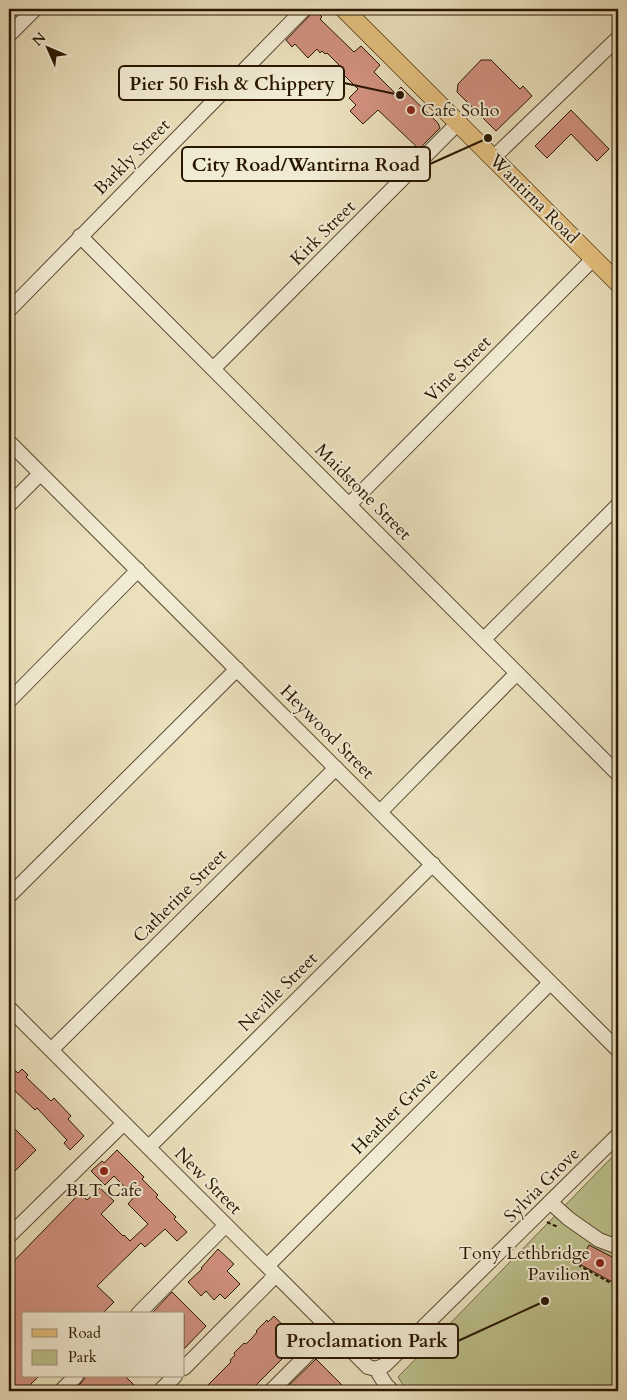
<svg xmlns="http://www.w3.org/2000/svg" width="627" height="1400" font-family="Cardo,serif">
	<rect width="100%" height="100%" fill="#eae0bc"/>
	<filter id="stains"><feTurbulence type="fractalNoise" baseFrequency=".004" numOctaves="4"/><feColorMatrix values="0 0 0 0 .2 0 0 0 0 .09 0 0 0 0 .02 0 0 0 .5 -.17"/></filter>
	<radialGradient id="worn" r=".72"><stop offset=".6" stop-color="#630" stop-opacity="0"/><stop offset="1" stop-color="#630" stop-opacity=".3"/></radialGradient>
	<!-- green -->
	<path fill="#bcc18d" stroke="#726c47" d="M618,1151V1391H407L398,1377Z"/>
	<!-- building -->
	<path fill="#d1917f" stroke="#291601" d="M315,10L322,17L320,19L354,52L361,46L380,65L374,72L395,93L401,87L438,123L440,128L419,149L378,110L363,124L350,111L356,105L349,98L358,89L338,69L340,66L327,53L325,54L322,51L320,53L317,49L308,58L295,44L292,47L286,40Z
		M481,60H491L520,89L523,86L532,96L496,131L457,92L458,84Z
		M571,110L609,149L597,161L571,134L547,158L535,146Z
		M9,1065L18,1073L22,1069L28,1075L26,1077L51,1101L54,1098L71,1116L68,1119L84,1136L70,1150L64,1143L67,1140L37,1108L35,1110L14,1090L9,1096Z
		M9,1123L36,1150L9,1177Z
		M117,1150L144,1177L142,1179L158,1195L156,1197L176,1217L174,1219L187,1232L177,1241L165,1229L145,1247L141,1243L97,1286L114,1302L102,1314H24V1376H39L24,1391H9V1266L80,1193L87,1200L100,1188L114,1201L101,1214L123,1236L124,1235L130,1241L148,1224L128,1204L134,1197L114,1176L105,1185L91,1171L102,1161L104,1163Z
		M589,1245L618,1260V1285L581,1265L582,1261L581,1260Z
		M218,1249L234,1264L227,1271L240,1284L225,1299L220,1294L214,1300L206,1291L201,1296L188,1282L202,1269L201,1268Z
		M172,1292L206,1326L184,1349V1314H151Z
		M274,1316L299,1342L255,1386L256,1387L252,1391H202L231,1362L230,1360L235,1355L234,1353L244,1343L246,1344L252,1338L257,1332L256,1331L267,1320L268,1322Z
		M316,1359L348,1391H283Z
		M86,1376H125L140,1391H73L82,1382Z"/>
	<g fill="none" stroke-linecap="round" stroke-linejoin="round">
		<!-- minor casing -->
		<g stroke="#594830" stroke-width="16">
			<path id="minor" d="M9,35L35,9
				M493,158L618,38
				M80,236L618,774
				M9,310L304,9
				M213,369L458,123
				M9,442L618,1050
				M9,505L40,474
				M349,505L594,258
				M484,639L618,505
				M9,701L138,570
				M380,812L517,673
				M9,896L237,669
				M9,1008L368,1367L376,1369L385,1365L618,1135
				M51,1050L336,768
				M149,1147L433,864
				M550,1202L569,1219L599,1240L618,1247
				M9,1236L124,1123
				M267,1266L550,983
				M138,1314L226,1225
				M184,1368L276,1275
				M376,1369L386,1385L392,1391
				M61,1391L76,1376
				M160,1391L175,1376
				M271,1391L331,1331"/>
		</g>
		<!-- major casing -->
		<g stroke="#291601" stroke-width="19">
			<path id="major" d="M344,9L618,283"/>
		</g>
		<!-- path -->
		<path stroke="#291601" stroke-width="2" stroke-dasharray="4 2.5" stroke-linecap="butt" d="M547,1222L553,1225L559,1227
			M567,1258L579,1256L580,1266L618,1287"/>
		<!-- minor -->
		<use href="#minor" stroke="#f1ebd3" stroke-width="14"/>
		<!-- major -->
		<use href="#major" stroke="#e5c07e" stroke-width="18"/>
	</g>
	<!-- markers -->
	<g fill="#8f2418" stroke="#f1ebd3" stroke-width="2">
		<circle cx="411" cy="110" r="5"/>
		<circle cx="104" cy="1171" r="5"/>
		<circle cx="600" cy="1263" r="5"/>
	</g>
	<g text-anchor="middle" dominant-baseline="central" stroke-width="4" stroke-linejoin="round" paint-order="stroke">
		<!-- poi labels -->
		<g font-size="18" fill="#291601" stroke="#f1ebd3" text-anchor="start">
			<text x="421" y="110">Cafe Soho</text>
			<text x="104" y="1190" text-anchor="middle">BLT Cafe</text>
			<text x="590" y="1253" text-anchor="end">Tony Lethbridge<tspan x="590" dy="21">Pavilion</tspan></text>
		</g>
		<!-- street labels -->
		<g font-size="18" fill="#291601" stroke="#f1ebd3">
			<text transform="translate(132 157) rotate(-45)">Barkly Street</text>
			<text transform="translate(534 199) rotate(45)">Wantirna Road</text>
			<text transform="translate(323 233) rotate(-45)">Kirk Street</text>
			<text transform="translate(458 369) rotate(-45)">Vine Street</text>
			<text transform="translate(363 492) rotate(45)">Maidstone Street</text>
			<text transform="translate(327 732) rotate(45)">Heywood Street</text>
			<text transform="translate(180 896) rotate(-45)">Catherine Street</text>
			<text transform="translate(278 992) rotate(-45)">Neville Street</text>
			<text transform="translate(395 1111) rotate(-45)">Heather Grove</text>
			<text transform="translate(208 1181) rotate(45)">New Street</text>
			<text transform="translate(542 1185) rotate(-45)">Sylvia Grove</text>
		</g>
	</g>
	<!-- callouts -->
	<path fill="none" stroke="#291601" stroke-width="2" d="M400 95L344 83M488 138L430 164M545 1301L458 1341"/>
	<g fill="#291601" stroke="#f1ebd3" stroke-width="2">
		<circle cx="400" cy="95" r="5"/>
		<circle cx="488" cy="138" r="5"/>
		<circle cx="545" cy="1301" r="5"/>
	</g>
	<g fill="#f1ebd3" stroke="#291601" stroke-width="2">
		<rect x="119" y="66" width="225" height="34" rx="5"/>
		<rect x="182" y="147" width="248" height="34" rx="5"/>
		<rect x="276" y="1324" width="182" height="34" rx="5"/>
	</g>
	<g font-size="19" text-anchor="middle" font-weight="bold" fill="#291601">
		<text x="232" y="90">Pier 50 Fish &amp; Chippery</text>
		<text x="306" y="171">City Road/Wantirna Road</text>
		<text x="367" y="1347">Proclamation Park</text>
	</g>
	<!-- margin -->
	<rect width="627" height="1400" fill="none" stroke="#eae0bc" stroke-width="30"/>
	<rect x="10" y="10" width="607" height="1380" fill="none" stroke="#291601" stroke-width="2.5"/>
	<rect x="15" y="15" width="597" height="1370" fill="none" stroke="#291601"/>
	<!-- legend -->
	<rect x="22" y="1312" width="162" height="65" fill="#f1ebd3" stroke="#a1967f"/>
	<rect x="32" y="1329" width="25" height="8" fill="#e5c07e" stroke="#a1967f"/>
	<text x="68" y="1338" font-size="15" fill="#291601">Road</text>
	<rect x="32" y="1350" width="25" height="15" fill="#bcc18d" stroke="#a1967f"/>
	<text x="68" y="1362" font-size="15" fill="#291601">Park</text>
	<!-- north arrow -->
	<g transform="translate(48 48) rotate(315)" stroke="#f1ebd3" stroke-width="4" paint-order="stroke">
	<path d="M0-4L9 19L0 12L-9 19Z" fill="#291601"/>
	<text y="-8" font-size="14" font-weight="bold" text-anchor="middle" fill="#291601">N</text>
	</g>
	<rect width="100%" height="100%" filter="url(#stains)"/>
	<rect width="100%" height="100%" fill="url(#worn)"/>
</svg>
